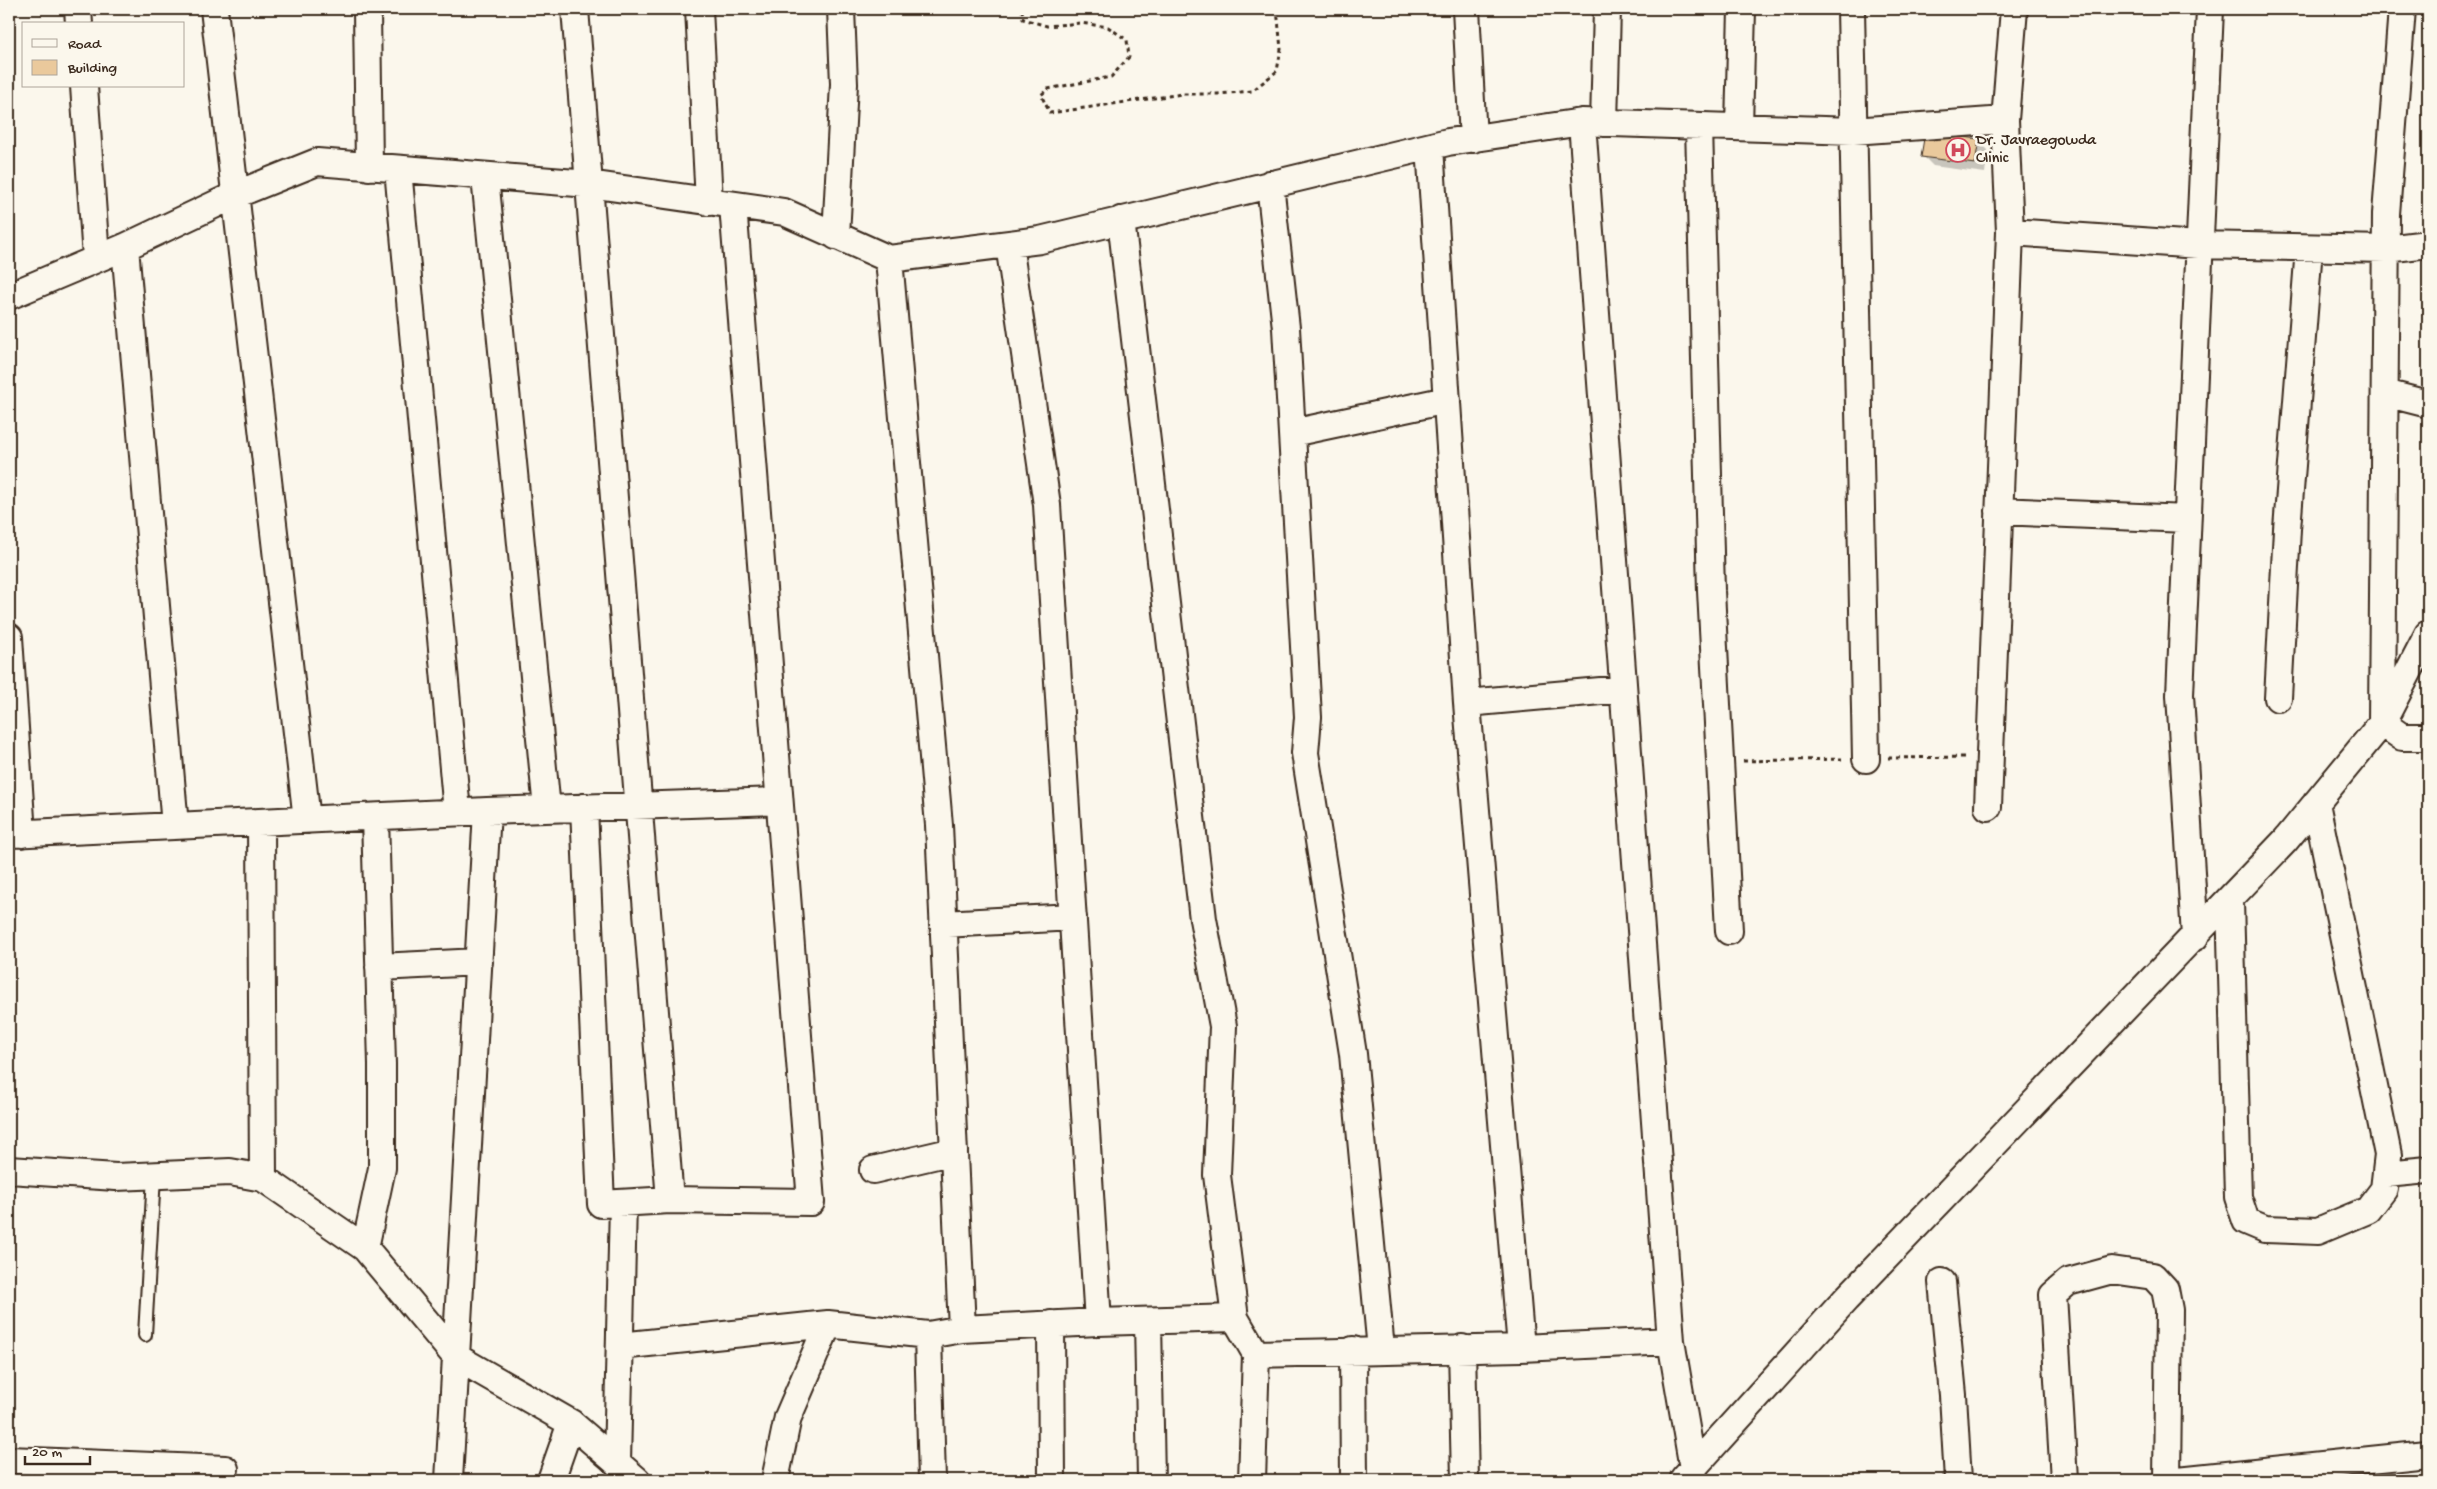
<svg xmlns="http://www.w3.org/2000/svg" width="2437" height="1489" font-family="'Gochi Hand',sans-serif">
	<rect width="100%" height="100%" fill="#fbf7ec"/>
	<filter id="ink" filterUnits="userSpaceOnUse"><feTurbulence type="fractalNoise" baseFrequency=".02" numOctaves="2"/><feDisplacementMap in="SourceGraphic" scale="10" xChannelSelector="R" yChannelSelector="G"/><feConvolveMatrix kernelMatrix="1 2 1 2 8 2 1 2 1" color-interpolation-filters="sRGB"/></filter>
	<g filter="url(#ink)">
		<!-- shadow -->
		<path fill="#0003" d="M1978,140L1988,150L1985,173L1933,166L1923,156Z"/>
		<!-- building -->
		<path fill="#eac99c" stroke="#3b2a1e" d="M1925,132L1979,139L1975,164L1921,157Z"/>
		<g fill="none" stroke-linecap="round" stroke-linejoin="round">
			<!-- lane casing -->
			<g stroke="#3b2a1e" stroke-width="16">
				<path id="lane" d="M145,1335L154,1176"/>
			</g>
			<!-- street casing -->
			<g stroke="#3b2a1e" stroke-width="30">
				<path id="street" d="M78,9L79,24
					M214,9L307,820
					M367,9L369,167
					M575,9L670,1200
					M699,9L709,202
					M1466,9L1473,139
					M1851,9L1866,759
					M2402,9L2386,214L2382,723L2402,737H2428
					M84,86L96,258
					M1582,122L1671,1341L1695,1480
					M1604,123L1607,9
					M1699,126L1711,591L1729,931
					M1739,127L1742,9
					M1430,147L1467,703L1521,1348
					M398,169L457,812
					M485,177L547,809
					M1270,184L1286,328L1308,717L1305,753L1353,1054L1381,1350
					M1121,220L1203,919L1223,1026L1217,1175L1235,1318
					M2010,232L2199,245L2386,249L2428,244
					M836,236L844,84L841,9
					M1009,244L1047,505L1098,1322
					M125,247L175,826
					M889,259L939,825L962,1329
					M9,296L125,247L235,195L317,162L589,184L784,212L889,259L1040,240L1448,142L1582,122L1853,131L2005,120
					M2385,393L2428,404
					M1292,433L1447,400
					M1999,511L2187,519
					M9,637L22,834
					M2278,698L2287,529L2309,248
					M1467,703L1623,689
					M584,807L601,1204L670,1200L811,1202L733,205
					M1988,807L2010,232L2005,120L2014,9
					M261,822L263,1178
					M9,834L487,811L779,801
					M2230,901L2238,1197L2246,1221L2265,1229L2318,1231L2368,1210L2384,1189L2388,1155L2316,803
					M943,924L1073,917
					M2195,937L2180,695L2210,9
					M379,967L479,962
					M9,1170L116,1177L230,1172L263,1178L365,1248L456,1357L571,1423L637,1480
					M873,1170L954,1151
					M2386,1174L2428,1170
					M365,1248L382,1168V1064L375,817
					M1942,1282L1953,1395L1958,1480
					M1148,1321L1151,1480
					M1051,1324L1052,1480
					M928,1335L932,1480
					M620,1346L828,1324L928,1335L962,1329L1098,1322L1235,1318L1256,1354L1521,1348L1671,1341
					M1462,1348L1465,1480
					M1353,1350L1354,1480
					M9,1460L225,1469
					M617,1463L623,1203
					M1684,1478L1846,1299L2285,841L2382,723L2428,634
					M449,1480L487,811
					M551,1480L571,1423
					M775,1480L788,1417L828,1324
					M1252,1480L1256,1354
					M2064,1480L2053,1295L2068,1282L2112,1270L2153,1276L2165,1289L2169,1310L2167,1480
					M2178,1480L2428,1454"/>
			</g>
			<!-- path -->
			<path stroke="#3b2a1e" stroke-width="3" stroke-dasharray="4 4" stroke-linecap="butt" d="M1022,9L1023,19L1047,26L1081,23L1108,27L1127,40L1129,57L1111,77L1048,89L1041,95L1050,113L1182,94H1218L1252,91L1277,71L1281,49L1277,9
				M1888,758L1967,757
				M1743,761L1842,759"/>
			<!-- lane -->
			<use href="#lane" stroke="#fbf7ec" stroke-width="12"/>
			<!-- street -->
			<use href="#street" stroke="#fbf7ec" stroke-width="26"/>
		</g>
	</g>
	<!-- icons -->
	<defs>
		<g id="hospital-ring" transform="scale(1.25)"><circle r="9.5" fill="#fbf7ec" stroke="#d1495b" stroke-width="1.5"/><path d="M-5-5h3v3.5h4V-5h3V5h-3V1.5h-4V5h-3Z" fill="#d1495b"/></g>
	</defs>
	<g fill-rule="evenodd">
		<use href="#hospital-ring" x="1958" y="150"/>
	</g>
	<g text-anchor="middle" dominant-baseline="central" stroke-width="5" stroke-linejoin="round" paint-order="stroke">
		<!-- poi labels -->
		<g font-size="16" fill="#3b2a1e" stroke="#fbf7ec" text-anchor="start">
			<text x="1976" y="141">Dr. Javraegowda<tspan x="1976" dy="18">Clinic</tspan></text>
		</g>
	</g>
	<!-- margin -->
	<rect width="2437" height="1489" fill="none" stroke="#fbf7ec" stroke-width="30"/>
	<rect x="15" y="15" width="2407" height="1459" fill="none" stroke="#3b2a1e" stroke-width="2" filter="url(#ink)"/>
	<!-- legend -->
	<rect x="22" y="22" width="162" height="65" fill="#fbf7ec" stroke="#aea59a"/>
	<rect x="32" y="39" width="25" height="8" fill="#fbf7ec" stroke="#aea59a"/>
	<text x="68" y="48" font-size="15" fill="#3b2a1e">Road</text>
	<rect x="32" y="60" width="25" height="15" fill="#eac99c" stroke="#aea59a"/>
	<text x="68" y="72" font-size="15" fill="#3b2a1e">Building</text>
	<!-- scale -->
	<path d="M25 1456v8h65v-8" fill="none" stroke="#3b2a1e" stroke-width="2.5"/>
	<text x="32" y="1456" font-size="15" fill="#3b2a1e" stroke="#fbf7ec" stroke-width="4" paint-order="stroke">20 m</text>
</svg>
